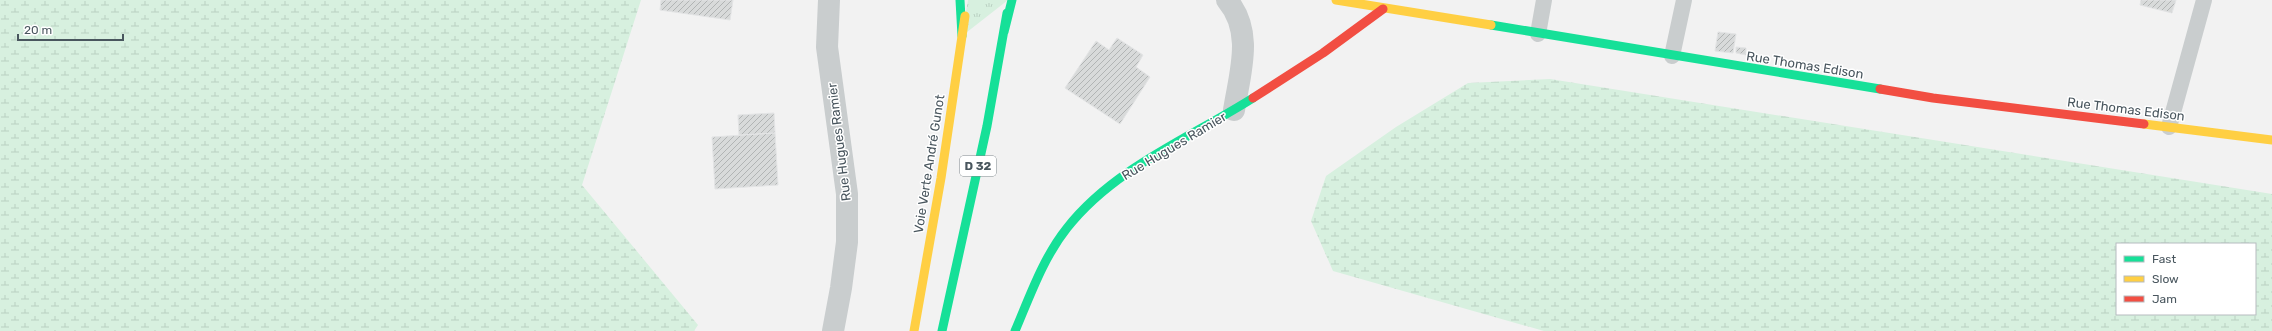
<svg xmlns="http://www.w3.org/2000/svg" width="2272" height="331" font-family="Rubik,sans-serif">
	<defs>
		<pattern id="grass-tufts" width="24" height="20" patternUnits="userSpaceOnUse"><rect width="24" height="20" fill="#d7f0df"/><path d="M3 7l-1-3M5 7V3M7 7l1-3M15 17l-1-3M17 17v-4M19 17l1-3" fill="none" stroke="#bad0c2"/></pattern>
		<pattern id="wetland-marsh" width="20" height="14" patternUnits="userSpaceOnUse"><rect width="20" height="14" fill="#d7f0df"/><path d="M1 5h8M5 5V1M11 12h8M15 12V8" fill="none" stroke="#bad0c2"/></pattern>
		<pattern id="building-hatch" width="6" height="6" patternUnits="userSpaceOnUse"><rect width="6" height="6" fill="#d8dada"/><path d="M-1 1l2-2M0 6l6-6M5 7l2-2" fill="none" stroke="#b1b4b4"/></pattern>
	</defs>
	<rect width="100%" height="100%" fill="#f2f2f2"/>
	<!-- grass -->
	<path fill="url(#grass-tufts)" d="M968,0H1008L962,36Z"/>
	<!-- wetland -->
	<path fill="url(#wetland-marsh)" fill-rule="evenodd" d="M0,0H641L582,185L698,325L694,331H0Z
		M1550,79L2272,194V331H1544L1333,271L1311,221L1326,176L1396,127L1468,83ZM2117,244H2255V314H2117Z"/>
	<!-- building -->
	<path fill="url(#building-hatch)" stroke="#e3e4e5" d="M661,0H733L730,20L660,10Z
		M2141,0H2176L2172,13L2140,5Z
		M1718,32L1736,34L1733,53L1715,51Z
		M1117,38L1143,55L1136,67L1150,77L1120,124L1065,88L1096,41L1109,50Z
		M1736,47L1746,48V55L1736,53Z
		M774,113L775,133L739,135L738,115Z
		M775,133L778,185L715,189L712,137Z"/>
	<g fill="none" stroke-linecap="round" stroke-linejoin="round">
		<!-- lane -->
		<path stroke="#c9cdce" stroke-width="16" d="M1538,34L1544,0
			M1672,56L1684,0
			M2169,127L2204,0"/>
		<!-- street -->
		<path stroke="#c9cdce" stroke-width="22" d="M829,0L827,47L847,194V242L841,288L833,331
			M1227,0C1254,32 1240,72 1234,110"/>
		<!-- fast -->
		<path stroke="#16e098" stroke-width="9" d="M960,0L962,36
			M1491,25L1880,89
			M1004,32L1012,0
			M942,331L987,126L1007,13
			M1015,331C1030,296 1043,258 1067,228C1114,168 1190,138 1253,98"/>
		<!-- slow -->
		<path stroke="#ffcf43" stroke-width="9" d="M1336,0L1491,25
			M2144,124L2272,140
			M914,331L941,178L965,16"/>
		<!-- jam -->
		<path stroke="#f24e42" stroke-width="9" d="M1880,89L1933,98L2144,124
			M1253,98L1323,53L1383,9"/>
	</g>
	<g text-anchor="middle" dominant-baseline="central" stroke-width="3" stroke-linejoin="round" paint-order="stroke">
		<!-- shield labels -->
		<rect fill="#fff" stroke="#80898e" stroke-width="1" x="960" y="156" width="36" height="20" rx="3"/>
		<g font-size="12" font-weight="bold" fill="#49565e">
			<text x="978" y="166">D 32</text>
		</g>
		<!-- street labels -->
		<g font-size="13" fill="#49565e" stroke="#fff">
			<text transform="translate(1805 65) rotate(9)">Rue Thomas Edison</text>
			<text transform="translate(2126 109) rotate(7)">Rue Thomas Edison</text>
			<text transform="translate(839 142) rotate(-97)">Rue Hugues Ramier</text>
			<text transform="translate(1174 146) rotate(-31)">Rue Hugues Ramier</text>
			<text transform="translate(929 164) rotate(-81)">Voie Verte André Gunot</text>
		</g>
	</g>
	<!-- legend -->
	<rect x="2116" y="243" width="140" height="72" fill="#ffffff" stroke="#b6bbbf"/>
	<rect x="2124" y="256" width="20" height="6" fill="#16e098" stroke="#b6bbbf"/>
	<text x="2152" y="263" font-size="12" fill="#49565e">Fast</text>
	<rect x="2124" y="276" width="20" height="6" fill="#ffcf43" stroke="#b6bbbf"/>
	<text x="2152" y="283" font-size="12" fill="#49565e">Slow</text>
	<rect x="2124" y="296" width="20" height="6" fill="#f24e42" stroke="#b6bbbf"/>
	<text x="2152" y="303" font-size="12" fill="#49565e">Jam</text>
	<!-- scale -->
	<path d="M18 34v6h105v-6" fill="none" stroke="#49565e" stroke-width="2"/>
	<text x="24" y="34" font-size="12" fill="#49565e" stroke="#ffffff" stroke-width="3" paint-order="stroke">20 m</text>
</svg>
